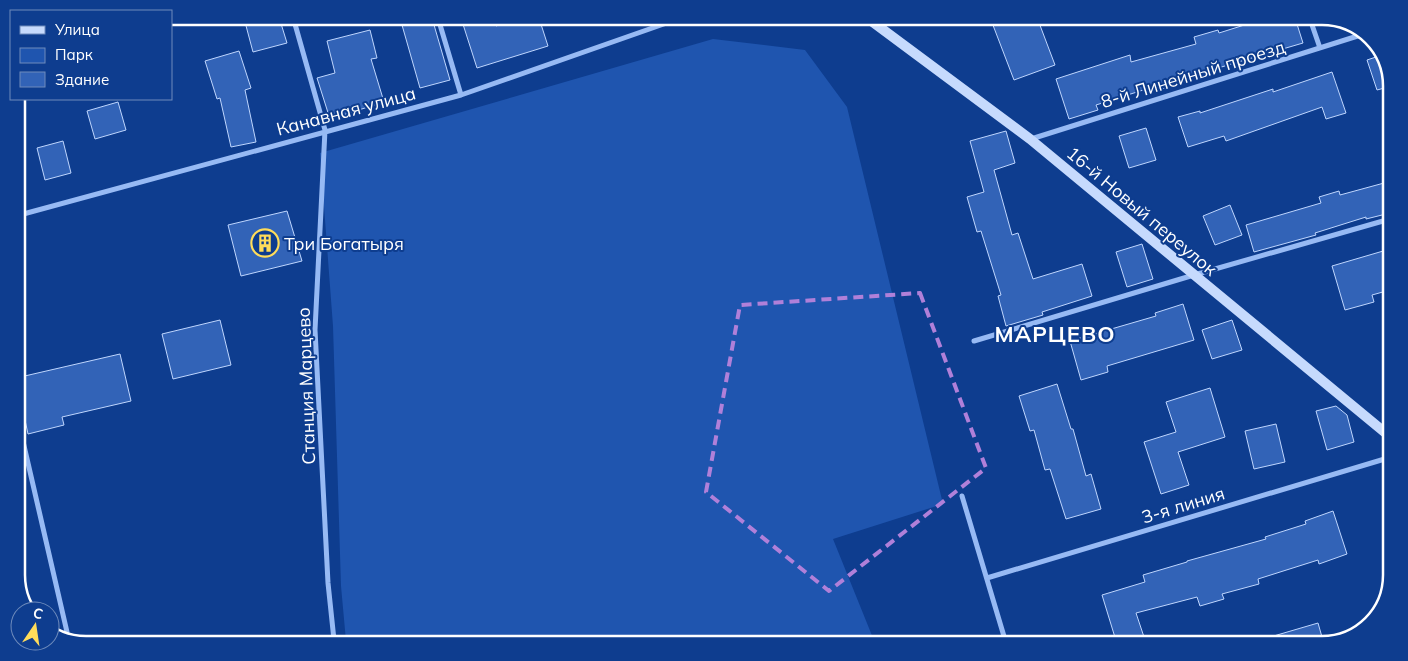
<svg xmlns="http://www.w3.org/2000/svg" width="1408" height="661" font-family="Mulish,sans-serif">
	<rect width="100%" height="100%" fill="#0e3d8f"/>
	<!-- green -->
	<path fill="#1f55af" d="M713,39L805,50L847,107L943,504L833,539L875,643L346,641L341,586L333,326L320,153Z"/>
	<!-- building -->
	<path fill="#3263b7" stroke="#bfd6fe" d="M264,17H279L287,43L253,52L245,22Z
		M400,18H432L450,80L420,88Z
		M461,18H494L496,26L521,18H539L548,46L477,68Z
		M991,20H1038L1055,65L1014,80Z
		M1257,21H1296L1303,43L1184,78L1185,82L1161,89L1159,85L1096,105L1098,110L1069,119L1056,79L1130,55L1131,62L1196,44L1194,37L1218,30L1219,33Z
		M370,30L377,58L371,59L384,102L330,119L317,78L335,73L327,41Z
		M239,51L251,88L245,90L256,142L231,147L220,98L217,99L205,61Z
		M1382,55L1392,86L1377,90L1367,60Z
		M1332,72L1346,113L1326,119L1322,107L1226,141L1224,136L1188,147L1178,117L1200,111V113L1273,89V92Z
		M118,102L126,130L95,139L87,111Z
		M1146,128L1156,160L1129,168L1119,136Z
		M1006,131L1015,163L994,170L1012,235L1018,233L1033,279L1082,264L1092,296L1042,312L1043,315L1006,326L998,296L1001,295L981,231L977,232L967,197L984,192L970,141Z
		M63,141L71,173L45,180L37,148Z
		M1384,183L1390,213L1366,219V217L1315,233L1316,235L1254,252L1246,225L1321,203L1319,197L1339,191L1340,195Z
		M1230,205L1242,235L1215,245L1203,216Z
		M287,211L302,261L241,276L228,225Z
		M1142,244L1153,279L1127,287L1116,252Z
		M1390,249V290L1372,295L1374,302L1345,310L1332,266Z
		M1183,304L1194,340L1107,366L1108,372L1081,380L1070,341L1156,316L1155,313Z
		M220,320L231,365L173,379L162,334Z
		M1232,320L1242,350L1212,359L1202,330Z
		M120,354L131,401L62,417L64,425L28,434L16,378Z
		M1057,384L1071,429H1073L1086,476L1091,474L1101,509L1066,519L1050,469L1045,470L1034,430L1030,431L1019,396Z
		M1210,388L1225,437L1178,452L1189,485L1161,494L1144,442L1176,432L1166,402Z
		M1336,406L1347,415L1354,442L1327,450L1316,411Z
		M1276,424L1285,462L1254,469L1245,431Z
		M1333,511L1347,554L1319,564L1318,560L1258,579L1259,584L1222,594L1224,599L1200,606L1197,597L1136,613L1144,637L1117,644L1102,595L1145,582L1143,575L1187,562V561L1266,539L1265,537L1306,524L1305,521Z
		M1318,623L1324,644H1260V640Z"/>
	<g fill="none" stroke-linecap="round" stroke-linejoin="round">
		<!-- street -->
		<path stroke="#97baf4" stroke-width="5" d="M293,17L325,130L315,330L328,583L334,640
			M438,18L461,95
			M1311,22L1320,48
			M1031,139L1364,34
			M16,216L461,95L678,19
			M974,341L1194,275L1390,219
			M16,411L67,632
			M962,496L1006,643
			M987,578L1388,458"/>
		<!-- secondary -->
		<path stroke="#c6dafd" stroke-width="10" d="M870,20L1030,139L1388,435"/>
	</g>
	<!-- marked area -->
	<path fill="none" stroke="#b080d9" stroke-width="4" stroke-dasharray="10 6" stroke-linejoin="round" d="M920,293L986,468L829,591L706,492L740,305Z"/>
	<!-- icons -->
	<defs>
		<g id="building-ring" transform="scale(1.4375)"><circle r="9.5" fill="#0e3d8f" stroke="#ffdc5a" stroke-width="1.5"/><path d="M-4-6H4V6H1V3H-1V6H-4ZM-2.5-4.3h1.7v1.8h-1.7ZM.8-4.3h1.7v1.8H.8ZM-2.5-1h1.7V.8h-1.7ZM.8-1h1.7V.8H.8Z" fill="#ffdc5a"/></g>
	</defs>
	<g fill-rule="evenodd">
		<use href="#building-ring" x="265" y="243"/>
	</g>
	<g text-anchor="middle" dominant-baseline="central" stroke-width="4" stroke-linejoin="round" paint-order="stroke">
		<!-- street labels -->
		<g font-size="18" fill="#fff" stroke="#0e3d8f">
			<text transform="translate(1193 74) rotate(-17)">8-й Линейный проезд</text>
			<text transform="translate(346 111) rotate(-15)">Канавная улица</text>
			<text transform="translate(1142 211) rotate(40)">16-й Новый переулок</text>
			<text transform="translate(306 386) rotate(-92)">Станция Марцево</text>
			<text transform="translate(1183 505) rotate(-17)">3-я линия</text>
		</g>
		<!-- poi labels -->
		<g font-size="18" fill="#fff" stroke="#0e3d8f" text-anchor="start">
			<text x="284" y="243">Три Богатыря</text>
		</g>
		<!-- district labels -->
		<g font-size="22" font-weight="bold" letter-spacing="1" fill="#fff" stroke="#0e3d8f">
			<text x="1055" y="334">МАРЦЕВО</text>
		</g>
	</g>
	<!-- crop -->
	<path d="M0 0H1408V661H0ZM86 25H1322A61 61 0 0 1 1383 86V575A61 61 0 0 1 1322 636H86A61 61 0 0 1 25 575V86A61 61 0 0 1 86 25Z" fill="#0e3d8f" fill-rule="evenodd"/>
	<path fill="none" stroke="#fff" stroke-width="2.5" d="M86 25H1322A61 61 0 0 1 1383 86V575A61 61 0 0 1 1322 636H86A61 61 0 0 1 25 575V86A61 61 0 0 1 86 25Z"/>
	<!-- legend -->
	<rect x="10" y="10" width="162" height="90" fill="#0e3d8f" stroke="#6e8bbc"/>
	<rect x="20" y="26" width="25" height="8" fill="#c6dafd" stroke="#6e8bbc"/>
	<text x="55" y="35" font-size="15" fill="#ffffff">Улица</text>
	<rect x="20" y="48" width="25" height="15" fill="#1f55af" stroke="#6e8bbc"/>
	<text x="55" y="60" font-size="15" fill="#ffffff">Парк</text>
	<rect x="20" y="72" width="25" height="15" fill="#3263b7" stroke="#6e8bbc"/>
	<text x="55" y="85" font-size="15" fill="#ffffff">Здание</text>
	<!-- north arrow -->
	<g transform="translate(35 626) rotate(13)"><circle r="24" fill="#0e3d8f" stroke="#6e8bbc"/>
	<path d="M0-4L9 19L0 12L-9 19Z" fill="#ffdc5a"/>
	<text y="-8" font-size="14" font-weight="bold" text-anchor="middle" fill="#ffffff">С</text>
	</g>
</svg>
